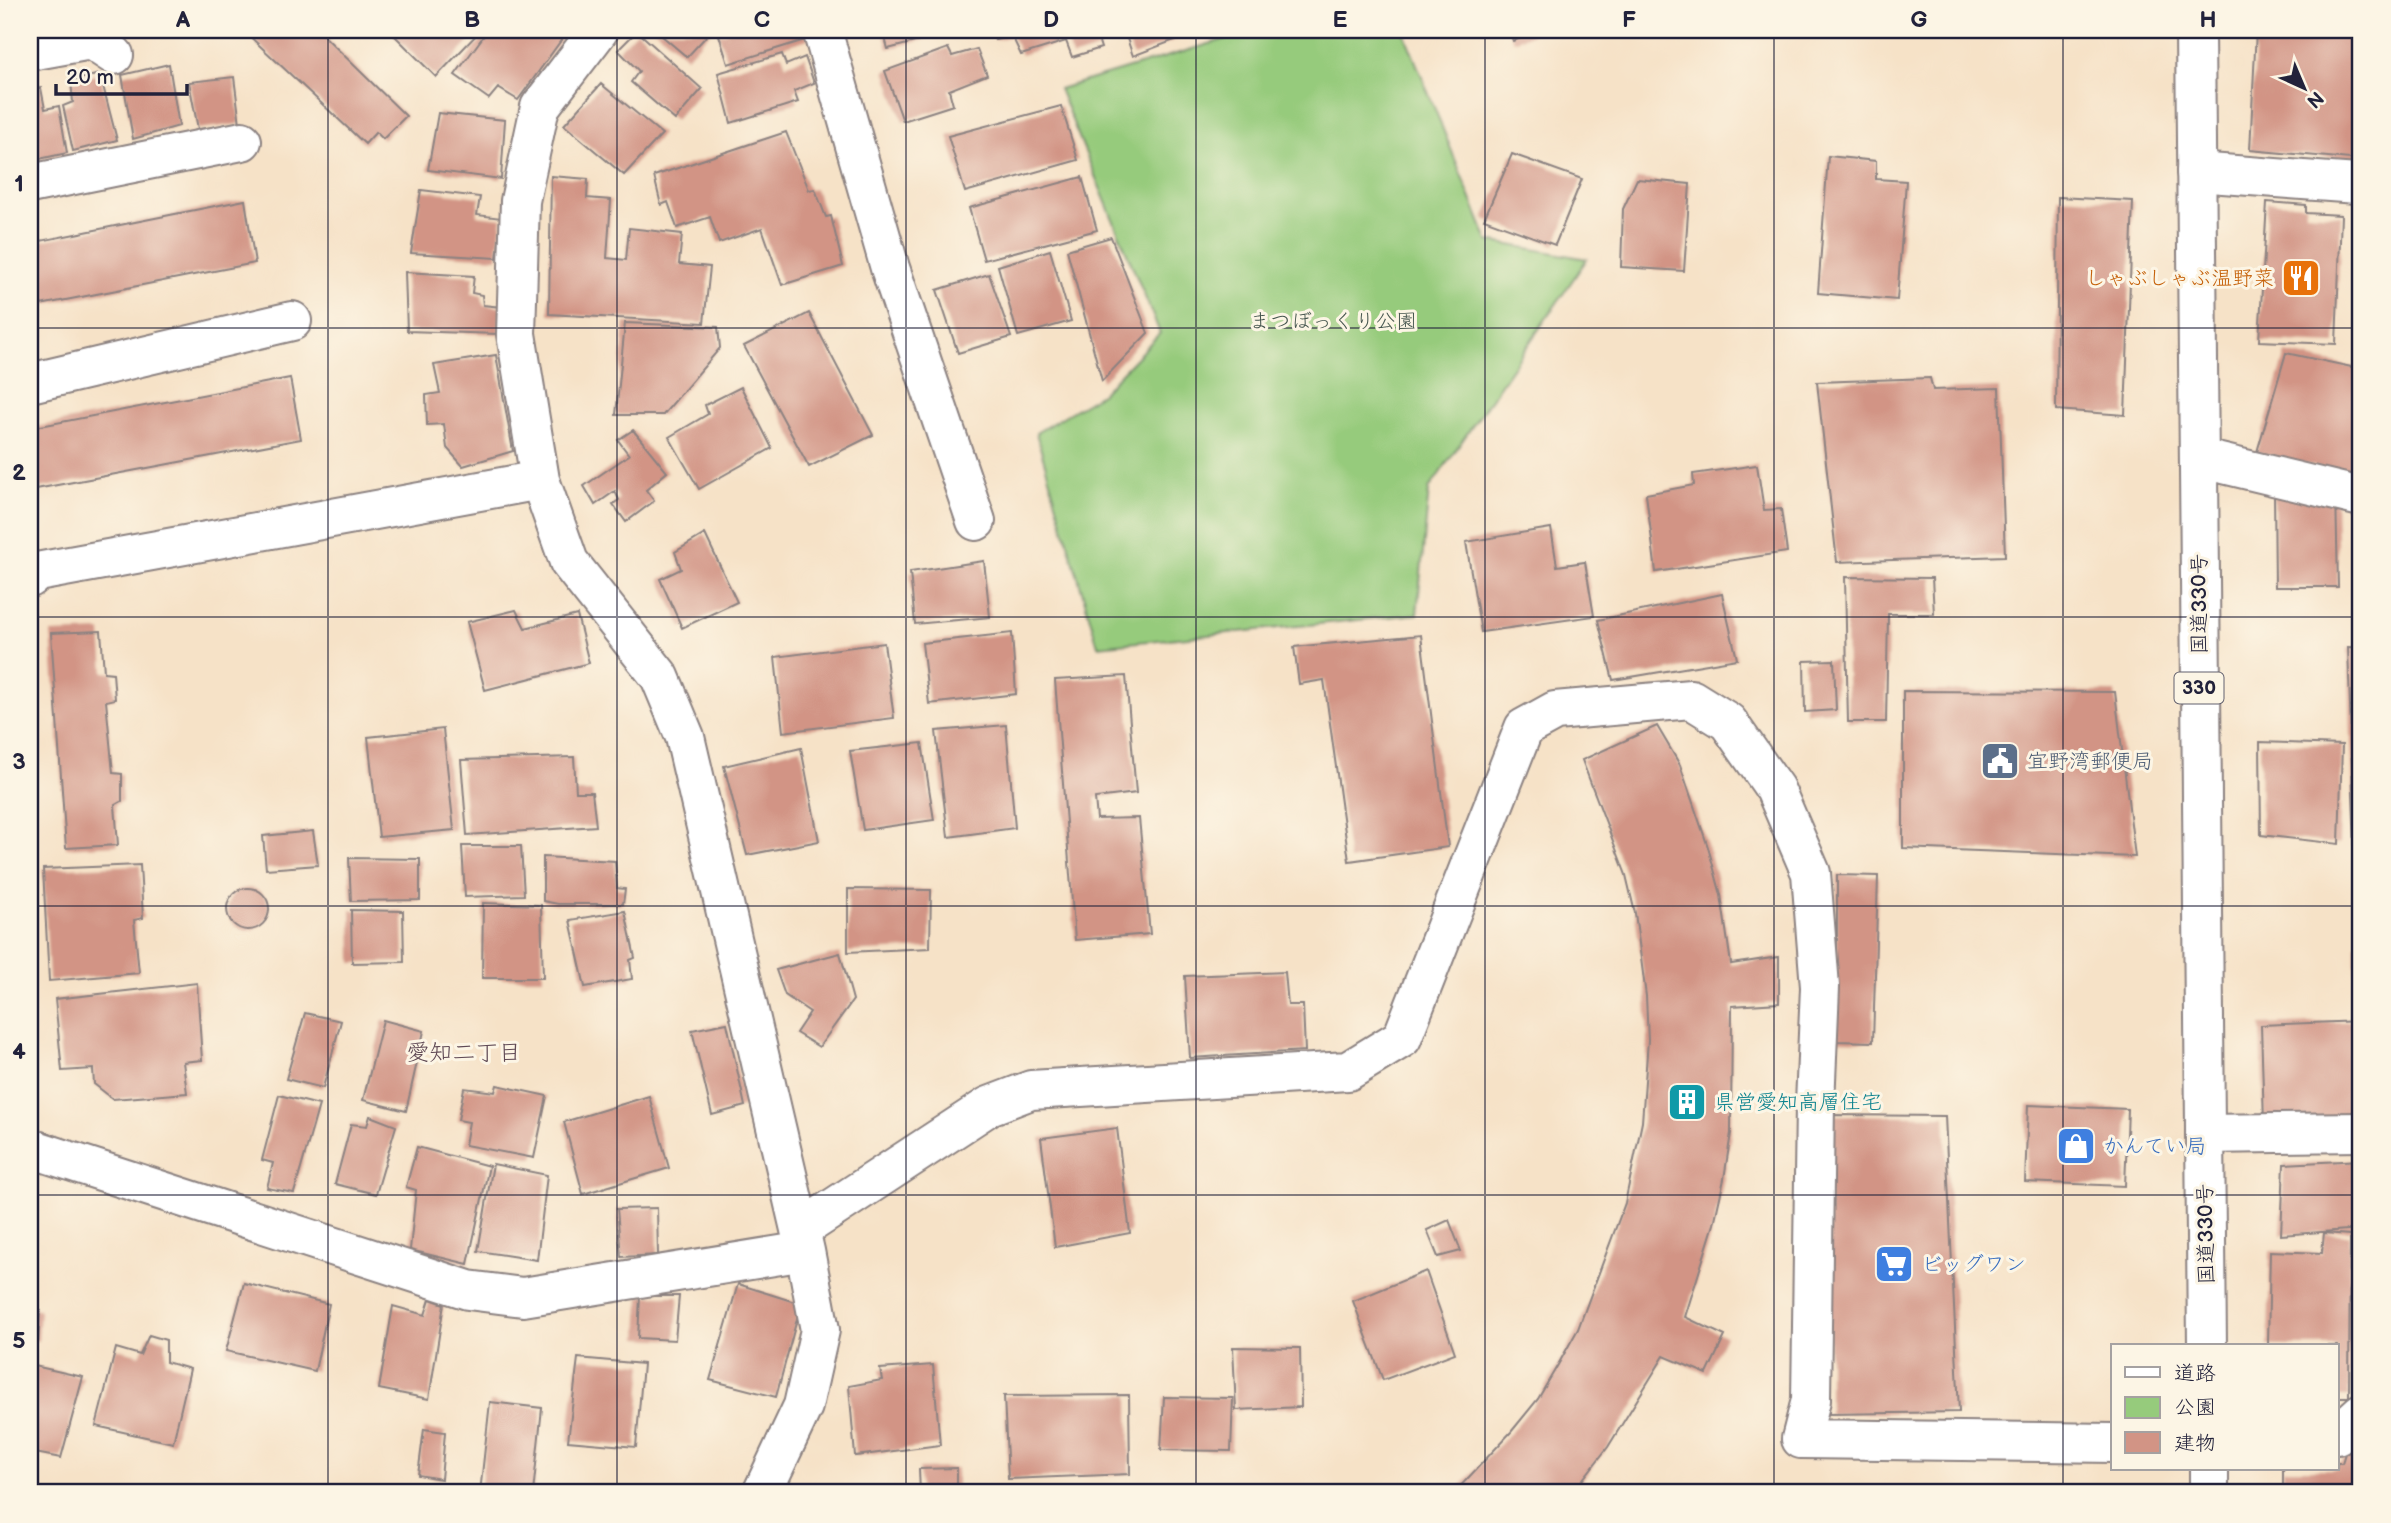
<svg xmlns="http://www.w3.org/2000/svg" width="2391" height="1523" font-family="'Balsamiq Sans','Klee One',sans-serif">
	<rect width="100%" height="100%" fill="#fcf5e5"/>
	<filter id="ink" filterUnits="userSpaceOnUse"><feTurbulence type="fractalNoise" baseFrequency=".0143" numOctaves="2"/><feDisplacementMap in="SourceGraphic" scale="14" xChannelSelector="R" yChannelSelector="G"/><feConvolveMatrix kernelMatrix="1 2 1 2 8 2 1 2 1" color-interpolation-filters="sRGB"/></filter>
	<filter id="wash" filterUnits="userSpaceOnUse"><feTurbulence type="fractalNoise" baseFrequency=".00686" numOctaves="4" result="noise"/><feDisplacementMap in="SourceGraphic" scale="28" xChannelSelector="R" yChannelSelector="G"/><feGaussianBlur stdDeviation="1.57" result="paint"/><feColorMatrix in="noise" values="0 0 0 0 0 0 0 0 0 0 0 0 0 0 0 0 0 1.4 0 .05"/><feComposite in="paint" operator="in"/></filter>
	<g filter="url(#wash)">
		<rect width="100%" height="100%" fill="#f6e2c7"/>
		<!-- green -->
		<path fill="#96cb7c" stroke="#5c765c" stroke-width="2" d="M1256,30H1403L1488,241L1587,259L1429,489L1417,614L1098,646L1036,433L1101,394L1160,333L1059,89Z"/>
		<g id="blocks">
			<!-- building -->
			<path fill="#d29485" d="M243,30H318L406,116L383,139L376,132L365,144Z
				M389,30H481L436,77Z
				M488,30H550L562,39L518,100L498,88L489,99L455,75Z
				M655,30H712L687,57Z
				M733,30H805L808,39L728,64L719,35Z
				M883,30H957V31L888,49Z
				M991,30H1095L1101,48L1072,57L1066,41L1021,55L1012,36L995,40Z
				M1124,30H1186L1188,35L1133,56Z
				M1509,30H1543L1513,41Z
				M2256,30H2361V160L2250,150Z
				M637,31L702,89L675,120L631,82L639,71L618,50Z
				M948,48L952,56L977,49L987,75L949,90L953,105L903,121L885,71Z
				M782,54L786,65L805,57L814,83L794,91L798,102L731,123L718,73Z
				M169,64L179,126L133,139L122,75Z
				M100,74L117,140L73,151L63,106L73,102L71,81Z
				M234,77L240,124L198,129L189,82Z
				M601,84L662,134L624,175L564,125Z
				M41,88L45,109L59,106L67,153L30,161V90Z
				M1061,106L1078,160L965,192L948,136Z
				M438,113L505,120L501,179L428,170Z
				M786,132L809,190L815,189L826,217L831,216L843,266L782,285L762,228L719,243L710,217L677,228L668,202L661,205L654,176Z
				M1512,154L1582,179L1555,245L1484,219Z
				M1828,156L1876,161V179L1906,181L1897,300L1818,293Z
				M551,176L588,179L587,198L611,200L607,258L626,260L629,228L682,234L679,264L710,267L704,323L549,314Z
				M1082,177L1097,230L984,260L969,208Z
				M1637,179L1690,184L1684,271L1621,267L1623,209Z
				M421,190L480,197L477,215L502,218L497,258L411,253Z
				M2058,197L2133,201L2125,415L2056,410Z
				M245,200L255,263L30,307V243Z
				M2267,202L2306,205V213L2341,215L2336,344L2259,341Z
				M1111,237L1148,333L1102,381L1067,250Z
				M1050,250L1071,321L1018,336L998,266Z
				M405,272L474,276L472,293L482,295L483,305L501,307L499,334L407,331Z
				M989,274L1011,337L958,353L937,290Z
				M809,313L873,435L809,467L744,346Z
				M625,323L718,327L720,348L663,415H616Z
				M2286,353L2361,369V478L2257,452Z
				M496,355L513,451L463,466L447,448L444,424L427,425L426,395L440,393L434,365Z
				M290,378L301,439L36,489L30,455V428Z
				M1930,378L1933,390L1999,388L2005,556L1837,562L1817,382Z
				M741,387L772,448L699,489L669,437L708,414L705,405Z
				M633,430L667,472L646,490L654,501L626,522L613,504L619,500L615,491L595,505L584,486L629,455L618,440Z
				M1757,465L1764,510L1781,509L1787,552L1656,572L1646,494L1694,485L1693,474Z
				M2274,490L2336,492L2338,587H2275Z
				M1551,528L1557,566L1585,562L1594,616L1481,632L1466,542Z
				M705,534L737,602L682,628L660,579L681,569L675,552Z
				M984,561L990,617L915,624L910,572Z
				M1845,577L1932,578L1934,614H1888L1886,722H1848Z
				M1722,594L1737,659L1613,680L1598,620Z
				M516,610L525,628L577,615L589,663L485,690L467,622Z
				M101,631L104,672L113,673L115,699L106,701L113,773L122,774V801L115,805L118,845L66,848L51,633Z
				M1012,633L1016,694L929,704L922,643Z
				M1421,635L1448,847L1349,861L1324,680L1299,684L1294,647Z
				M884,643L894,718L783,732L775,657Z
				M2348,647L2361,648V851L2355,852Z
				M1834,660L1836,710L1805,712L1804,661Z
				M1126,676L1136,793L1095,798L1097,819L1139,818L1150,934L1075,940L1055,680Z
				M1903,691L2115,692L2135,857L1903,848Z
				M1006,725L1015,828L948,837L936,731Z
				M1657,726L1680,765L1708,847L1721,895L1731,964L1779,957V1003L1732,1006L1731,1133L1724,1179L1714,1224L1685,1317L1725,1336L1707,1374L1664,1356L1608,1447L1572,1493H1454L1511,1432L1538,1399L1559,1363L1578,1329L1625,1203L1642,1122L1648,1040L1646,996L1635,913L1626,875L1582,760Z
				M443,729L454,830L379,837L368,737Z
				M2260,742L2342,745L2339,844L2261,835Z
				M922,743L934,820L863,830L850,751Z
				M801,748L819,841L747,855L724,766Z
				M574,757L576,792H592L596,826L467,835L461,760Z
				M313,831L318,865L266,869L263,836Z
				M462,846H521L524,895L465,897Z
				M543,857L615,861L617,888L625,889L623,904H558L543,901Z
				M349,858L420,859V900L351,901Z
				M140,865L143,918L134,920L139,973L49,981L43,869Z
				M1837,875L1878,876L1873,1042L1837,1041Z
				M227 909a21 21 0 1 1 42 0a21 21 0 1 1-42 0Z
				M848,889L931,890L930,948L848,952Z
				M483,903L541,905L543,978H482Z
				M351,910L403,911L404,962L352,963Z
				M625,911L635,958L630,960L632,979L585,987L570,920Z
				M2355,944H2361V1018L2355,1019Z
				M840,953L853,1000L819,1047L796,1033L810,1012L785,995L776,970Z
				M1285,972L1288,1005H1303L1305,1051L1190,1058L1185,976Z
				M197,983L202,1060L183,1062L187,1093L113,1099L94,1084L93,1069L62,1071L55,999Z
				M305,1013L341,1021L323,1088L286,1079Z
				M383,1020L424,1031L406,1111L363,1100Z
				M2361,1021V1119L2264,1122L2261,1025Z
				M727,1023L745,1106L712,1115L692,1030Z
				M497,1085L547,1096L534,1158L465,1145L469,1122L458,1120L464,1088L495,1092Z
				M279,1095L319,1105L294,1193L267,1188L273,1163L262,1160Z
				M649,1096L669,1168L583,1194L564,1122Z
				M2028,1105L2128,1109L2125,1186L2025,1182Z
				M1829,1115L1945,1116L1959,1412L1829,1414Z
				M370,1116L396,1126L376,1194L335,1184L351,1124L367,1126Z
				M1117,1128L1130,1233L1055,1247L1041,1138Z
				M417,1147L489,1166L468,1264L410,1250L416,1190L406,1187Z
				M2361,1160V1229L2281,1235L2284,1164Z
				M493,1164L547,1175L537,1260L478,1251Z
				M657,1208L658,1255L621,1257L617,1209Z
				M1449,1220L1461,1251L1438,1257L1427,1230Z
				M2324,1233L2350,1235L2349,1397H2337V1346H2268L2270,1251L2322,1253Z
				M1426,1271L1455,1353L1383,1380L1353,1301Z
				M244,1283L329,1304L315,1371L226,1351Z
				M738,1284L801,1304L776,1397L710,1380Z
				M640,1296H679L675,1340L638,1338Z
				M430,1299L444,1304L429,1399L379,1389L393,1306L425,1315Z
				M30,1309L40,1310L38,1341L30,1340Z
				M149,1335L166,1340V1362L190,1369L173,1443L96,1426L116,1348L140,1355Z
				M1233,1347L1300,1348L1301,1407L1236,1410Z
				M578,1358L643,1364L636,1447L568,1441Z
				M30,1365L83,1377L61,1458L30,1452Z
				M933,1365L940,1445L855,1456L849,1386L882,1380L880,1369Z
				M1129,1395L1130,1474L1008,1479L1004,1396Z
				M1164,1397L1233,1398L1231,1451L1161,1450Z
				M490,1402L542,1408L533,1493H480Z
				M424,1429L445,1432L441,1479L418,1475Z
				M2346,1450L2361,1451V1493H2283V1469H2337V1463H2342Z
				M957,1468V1493H920L919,1469Z"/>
		</g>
	</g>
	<g filter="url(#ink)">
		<use href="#blocks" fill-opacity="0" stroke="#8c8281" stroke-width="2"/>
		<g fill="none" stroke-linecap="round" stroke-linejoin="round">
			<!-- minor casing -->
			<g stroke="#8c8281" stroke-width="42">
				<path id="minor" d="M599,30L540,107L520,201L516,334L540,480L569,562L660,677L685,737L805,1251L820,1330L803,1406L762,1493
					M822,30L890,268L976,521
					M30,51L91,40L114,55
					M2196,172L2357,184
					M30,184L242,141
					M30,383L292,321
					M2199,458L2361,497
					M30,578L37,572L540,480
					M2205,1134L2361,1132
					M30,1148L468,1290L523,1297L805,1251
					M800,1230L989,1106L1031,1090L1348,1071L1402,1038L1524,728L1555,711L1691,699L1728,722L1775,789L1811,873L1820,987L1815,1104L1811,1400L1801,1439L2113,1443
					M2337,1435L2361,1413"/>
			</g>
			<!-- highway casing -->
			<g stroke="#8c8281" stroke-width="42">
				<path id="highway" d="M2195,30L2207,1346
					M2209,1469V1493"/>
			</g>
			<!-- minor -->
			<use href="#minor" stroke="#fff" stroke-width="38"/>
			<!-- highway -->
			<use href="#highway" stroke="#fff" stroke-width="38"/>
		</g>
	</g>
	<!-- grid -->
	<path fill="none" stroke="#22223b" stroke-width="2" stroke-opacity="0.55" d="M328,30V1493M617,30V1493M906,30V1493M1196,30V1493M1485,30V1493M1774,30V1493M2063,30V1493M30,328H2361M30,617H2361M30,906H2361M30,1195H2361"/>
	<!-- icons -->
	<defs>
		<g id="restaurant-square" transform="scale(2.0125)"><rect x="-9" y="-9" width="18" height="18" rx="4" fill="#e8710a" stroke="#fcf5e5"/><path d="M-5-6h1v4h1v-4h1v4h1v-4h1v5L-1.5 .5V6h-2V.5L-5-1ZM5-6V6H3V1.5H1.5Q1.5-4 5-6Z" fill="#fff"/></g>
		<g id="civic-square" transform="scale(2.0125)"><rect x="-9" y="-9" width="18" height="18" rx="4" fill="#5c6f8a" stroke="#fcf5e5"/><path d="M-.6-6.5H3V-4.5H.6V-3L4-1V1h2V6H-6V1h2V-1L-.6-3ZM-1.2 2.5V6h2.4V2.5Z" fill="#fff"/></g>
		<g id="building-square" transform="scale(2.0125)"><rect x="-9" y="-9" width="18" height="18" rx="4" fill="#0f9aa8" stroke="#fcf5e5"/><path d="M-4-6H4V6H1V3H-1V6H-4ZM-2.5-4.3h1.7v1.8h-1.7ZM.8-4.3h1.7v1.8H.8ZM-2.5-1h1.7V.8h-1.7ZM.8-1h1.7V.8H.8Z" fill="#fff"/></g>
		<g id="shop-square" transform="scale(2.0125)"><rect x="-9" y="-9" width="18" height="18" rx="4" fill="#3f7fe0" stroke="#fcf5e5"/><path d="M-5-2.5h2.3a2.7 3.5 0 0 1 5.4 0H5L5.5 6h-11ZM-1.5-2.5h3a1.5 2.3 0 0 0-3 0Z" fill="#fff"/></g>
		<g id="supermarket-square" transform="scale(2.0125)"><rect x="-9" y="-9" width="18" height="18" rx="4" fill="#3f7fe0" stroke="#fcf5e5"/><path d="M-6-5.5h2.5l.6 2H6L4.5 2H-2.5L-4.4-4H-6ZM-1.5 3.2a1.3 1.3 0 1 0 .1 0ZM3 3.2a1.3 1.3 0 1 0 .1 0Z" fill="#fff"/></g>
	</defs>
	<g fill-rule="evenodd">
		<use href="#restaurant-square" x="2301" y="278"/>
		<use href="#civic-square" x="2000" y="761"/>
		<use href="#building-square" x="1687" y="1102"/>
		<use href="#shop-square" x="2076" y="1146"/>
		<use href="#supermarket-square" x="1894" y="1264"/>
	</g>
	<g text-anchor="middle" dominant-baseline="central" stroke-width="6" stroke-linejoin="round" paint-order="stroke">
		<!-- shield labels -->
		<rect fill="#fcf5e5" stroke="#63616e" stroke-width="2" x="2174.5" y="672.5" width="49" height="31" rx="5"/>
		<g font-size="19" font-weight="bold" fill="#22223b">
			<text x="2199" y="688">330</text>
		</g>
		<!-- food labels -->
		<g font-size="21" fill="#c56008" stroke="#fcf5e5" text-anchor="end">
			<text x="2274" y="278">しゃぶしゃぶ温野菜</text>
		</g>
		<!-- park labels -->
		<g font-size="21" fill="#45554e" stroke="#fcf5e5">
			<text x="1333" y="321">まつぼっくり公園</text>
		</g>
		<!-- street labels -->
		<g font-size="21" fill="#22223b" stroke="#fcf5e5">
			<text transform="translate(2199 604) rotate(-90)">国道330号</text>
			<text transform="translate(2206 1234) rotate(-91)">国道330号</text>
		</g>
		<!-- service labels -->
		<g font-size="21" fill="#4e5e75" stroke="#fcf5e5" text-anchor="start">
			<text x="2027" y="761">宜野湾郵便局</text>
		</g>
		<!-- culture labels -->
		<g font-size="21" fill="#0d838f" stroke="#fcf5e5" text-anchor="start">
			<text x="1714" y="1102">県営愛知高層住宅</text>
		</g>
		<!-- shop labels -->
		<g font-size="21" fill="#366cbe" stroke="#fcf5e5" text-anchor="start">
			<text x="2103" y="1146">かんてい局</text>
			<text x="1921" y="1264">ビッグワン</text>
		</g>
		<!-- neighbourhood labels -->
		<g font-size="23" fill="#604a55" stroke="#fcf5e5">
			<text x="464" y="1053">愛知二丁目</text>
		</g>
	</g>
	<!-- margin -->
	<rect width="2391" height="1523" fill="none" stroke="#fcf5e5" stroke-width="77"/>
	<!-- legend -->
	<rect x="2111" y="1344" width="228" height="126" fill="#fcf5e5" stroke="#a5a1a1" stroke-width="2"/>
	<rect x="2125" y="1367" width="35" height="10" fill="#ffffff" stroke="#a5a1a1" stroke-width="2"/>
	<text x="2174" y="1380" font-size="21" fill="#22223b">道路</text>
	<rect x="2125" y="1397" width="35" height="21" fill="#96cb7c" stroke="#a5a1a1" stroke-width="2"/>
	<text x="2174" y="1414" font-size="21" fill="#22223b">公園</text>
	<rect x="2125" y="1432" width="35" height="21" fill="#d29485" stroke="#a5a1a1" stroke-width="2"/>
	<text x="2174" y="1450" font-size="21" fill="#22223b">建物</text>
	<!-- north arrow -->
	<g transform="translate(2304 88) rotate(136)" stroke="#fcf5e5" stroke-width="5" paint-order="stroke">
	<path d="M0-5L12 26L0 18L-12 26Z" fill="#22223b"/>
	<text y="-10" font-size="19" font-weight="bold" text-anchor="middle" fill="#22223b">N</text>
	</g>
	<!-- scale -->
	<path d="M56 84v10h131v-10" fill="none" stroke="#22223b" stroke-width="3.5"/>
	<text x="66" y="84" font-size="21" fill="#22223b" stroke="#fcf5e5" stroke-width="5" paint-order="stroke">20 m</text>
	<rect x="38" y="38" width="2314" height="1446" fill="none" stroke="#22223b" stroke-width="2.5"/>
	<g font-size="23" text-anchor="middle" font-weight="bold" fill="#22223b">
		<text x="183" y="27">A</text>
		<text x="472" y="27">B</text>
		<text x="762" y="27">C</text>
		<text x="1051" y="27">D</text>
		<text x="1340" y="27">E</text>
		<text x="1629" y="27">F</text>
		<text x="1919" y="27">G</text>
		<text x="2208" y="27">H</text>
		<text x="19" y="191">1</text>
		<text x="19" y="480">2</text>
		<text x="19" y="769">3</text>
		<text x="19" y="1059">4</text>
		<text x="19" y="1348">5</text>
	</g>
</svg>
